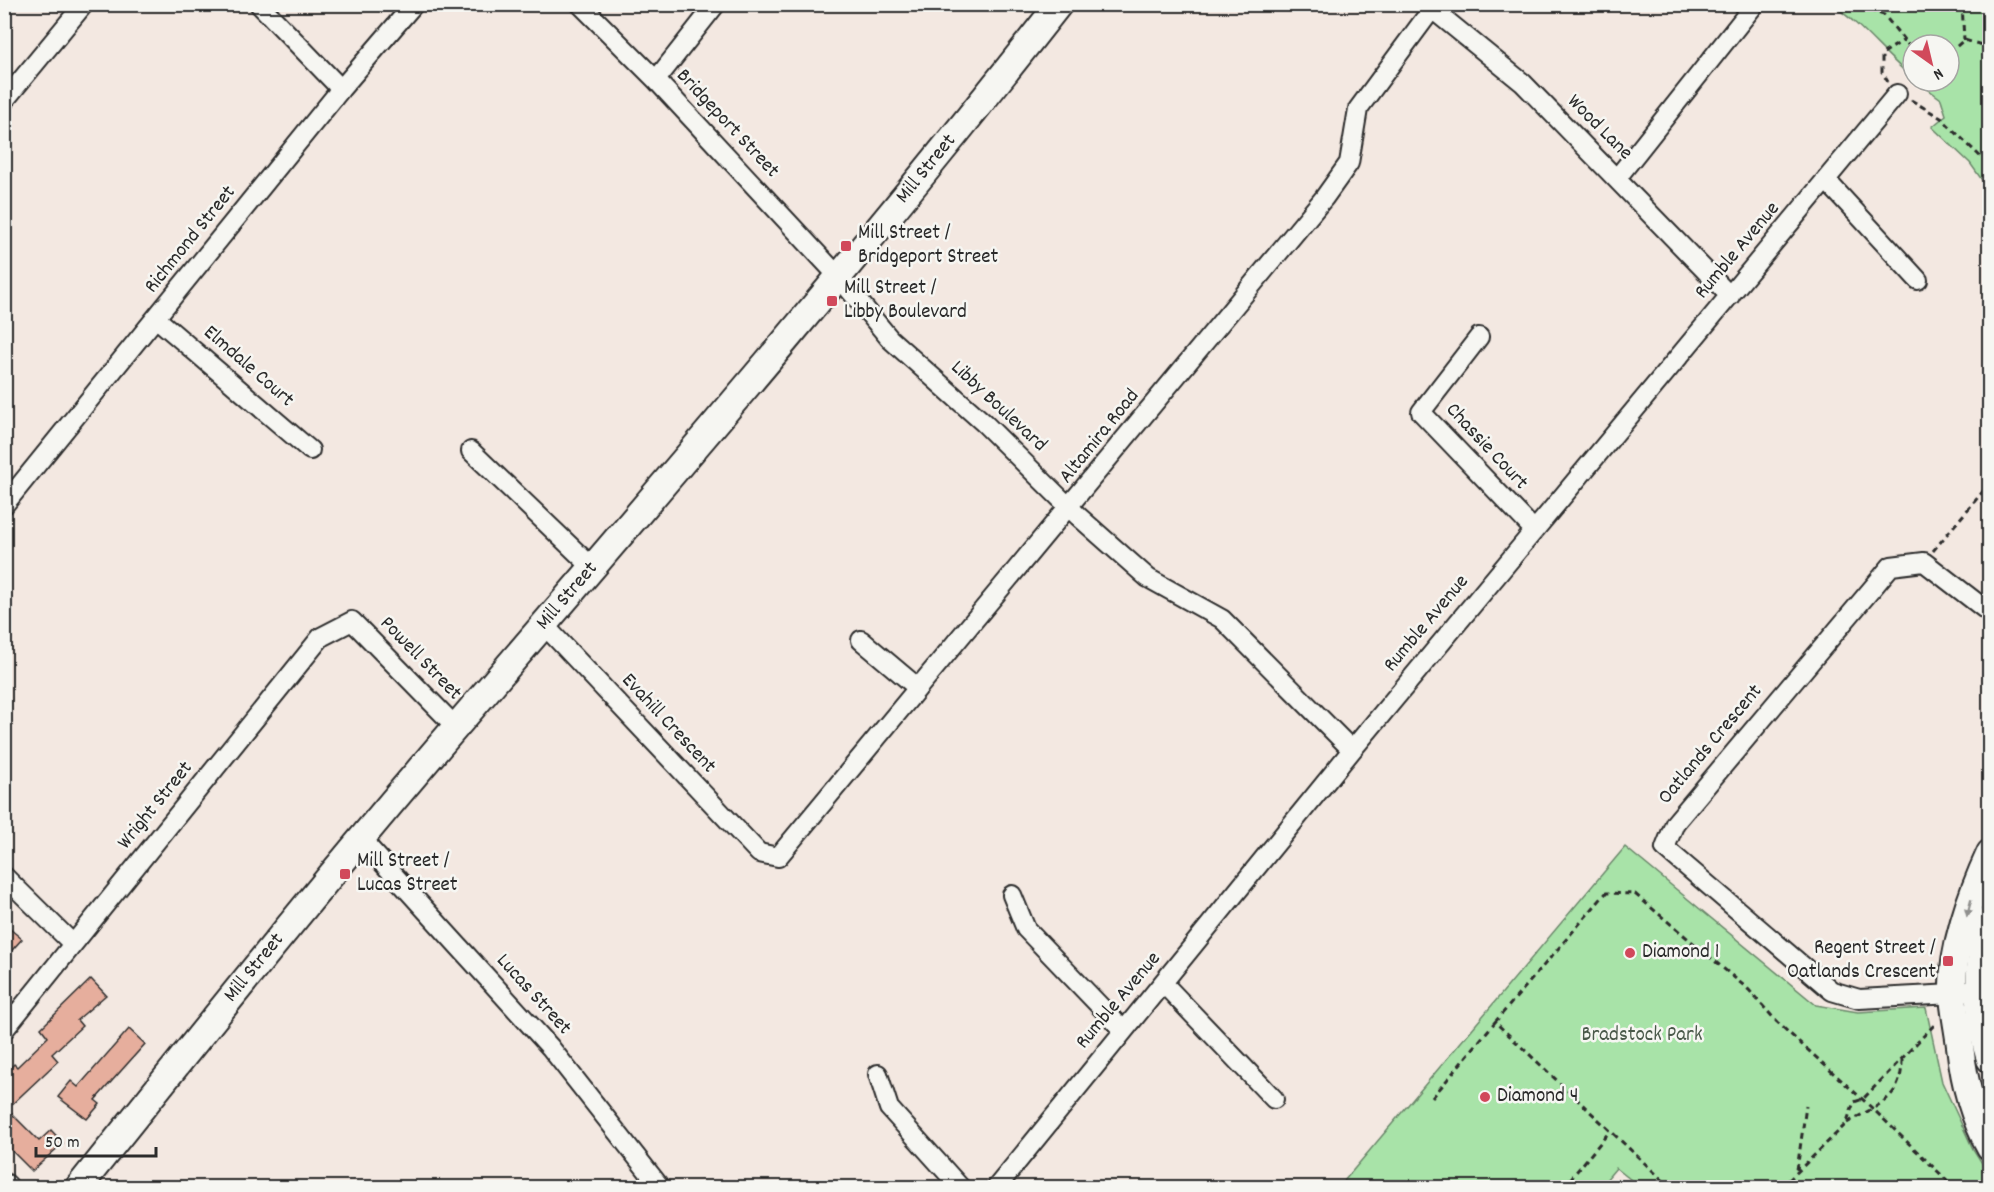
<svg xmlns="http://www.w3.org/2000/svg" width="1994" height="1192" font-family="Dekko,sans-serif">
	<rect width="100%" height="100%" fill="#f3e8e1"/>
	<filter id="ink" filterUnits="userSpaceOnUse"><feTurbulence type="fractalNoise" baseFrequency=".0167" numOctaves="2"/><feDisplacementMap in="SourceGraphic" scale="12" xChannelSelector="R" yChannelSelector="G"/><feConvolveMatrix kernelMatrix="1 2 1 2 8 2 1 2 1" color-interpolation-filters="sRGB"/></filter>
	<g filter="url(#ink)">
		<!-- green -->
		<path fill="#a8e3a8" stroke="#6a876a" stroke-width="1.5" d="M1832,5H1989V190L1970,163L1932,127L1946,115L1941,99L1917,81H1949V45H1913V78C1884,55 1863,25 1832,5Z
			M1625,847L1816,1005L1858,1012L1926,1008L1942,1082L1973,1149L1989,1174V1187H1640L1616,1168L1600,1187H1339Z"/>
		<!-- building -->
		<path fill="#e6ae9d" stroke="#2b2b2b" stroke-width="1.5" d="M4,924L22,939L4,959Z
			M91,979L106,995L77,1020L82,1026L52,1054L58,1061L7,1109L39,1141L51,1130L63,1143L32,1171L4,1143V1074L14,1064L17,1067L48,1037L41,1028Z
			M129,1029L145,1044L95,1100L100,1104L87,1119L58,1097L71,1081L78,1087Z"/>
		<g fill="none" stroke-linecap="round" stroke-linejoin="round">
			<!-- street casing -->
			<g stroke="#2b2b2b" stroke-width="22">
				<path id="street" d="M259,4L341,89
					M580,4L656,80L838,276L890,339L984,423L1078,516L1148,578L1222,619L1352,750
					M1426,4L1523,83L1730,296
					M656,80L716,4
					M4,101L84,4
					M1617,178L1755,4
					M1826,180L1918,280
					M157,319L310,450
					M1479,337L1421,412L1534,530
					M471,451L594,569
					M4,505L341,89L414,4
					M545,626L759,853L778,857L1324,198L1349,163L1358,109L1432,9
					M861,640L918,688
					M362,840L550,1047L661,1188
					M4,876L73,944
					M1012,895L1026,929L1123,1030
					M1163,983L1274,1099
					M1978,989L1953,994L1859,999L1832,991L1665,848L1675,823L1891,566L1924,562L1990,613
					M4,1030L321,637L352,621L456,727
					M878,1074L889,1108L961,1188
					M996,1188L1352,750L1897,94"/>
			</g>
			<!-- secondary casing -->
			<g stroke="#2b2b2b" stroke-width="30">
				<g id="secondary">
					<path d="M1990,853C1971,894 1951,950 1953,995C1954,1012 1958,1029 1960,1046C1964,1082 1972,1115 1990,1147"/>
					<path d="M1990,920C1975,964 1976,1015 1990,1059"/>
					<path d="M4,1187L5,1188"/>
					<path id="s1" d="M78,1188C202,1033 326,878 455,728C659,490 865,252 1059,4"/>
				</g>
			</g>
			<!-- path -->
			<path stroke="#2b2b2b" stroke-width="3" stroke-dasharray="6 4.5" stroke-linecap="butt" d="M1849,4L1884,15L1913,51
				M1962,4L1964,40
				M1949,53L1964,40L1990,47
				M1888,82L1882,72V54L1904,40
				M1911,100L1941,118L1990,166
				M1933,551L1990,483
				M1432,1098L1495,1022
				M1847,1123C1880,1103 1903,1100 1902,1056
				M1797,1170L1806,1106
				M1563,1188L1610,1131
				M1671,1188L1495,1022L1606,893L1635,894L1749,990L1777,1022L1872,1108L1955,1188
				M1781,1188L1846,1124L1854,1102L1863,1099L1937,1022"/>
			<!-- street -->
			<use href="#street" stroke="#f6f6f2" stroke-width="18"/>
			<!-- secondary -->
			<use href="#secondary" stroke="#f6f6f2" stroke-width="26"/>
		</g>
		<!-- one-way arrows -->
		<defs><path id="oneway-solid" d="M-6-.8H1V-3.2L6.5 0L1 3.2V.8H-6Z" transform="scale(1.5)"/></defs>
		<use fill="#90908e" href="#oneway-solid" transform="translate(1969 908) rotate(105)"/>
	</g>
	<!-- markers -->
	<g fill="#d1495b" stroke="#f6f6f2" stroke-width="2">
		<rect x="840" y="240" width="12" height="12" rx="3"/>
		<rect x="826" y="295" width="12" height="12" rx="3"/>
		<rect x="339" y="868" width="12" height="12" rx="3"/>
		<circle cx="1630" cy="953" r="6"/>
		<rect x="1942" y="955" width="12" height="12" rx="3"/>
		<circle cx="1485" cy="1097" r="6"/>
	</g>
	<g text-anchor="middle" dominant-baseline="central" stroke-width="5" stroke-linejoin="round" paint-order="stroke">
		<!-- street labels -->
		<g font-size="21" fill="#2b2b2b" stroke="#f6f6f2">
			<text transform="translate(727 124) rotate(47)">Bridgeport Street</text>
			<text transform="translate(1599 128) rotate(45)">Wood Lane</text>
			<text stroke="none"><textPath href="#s1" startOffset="1326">Mill Street</textPath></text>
			<text transform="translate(191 240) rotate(-51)">Richmond Street</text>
			<text transform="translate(1738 251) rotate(-50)">Rumble Avenue</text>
			<text transform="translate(248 367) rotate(41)">Elmdale Court</text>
			<text transform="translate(998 407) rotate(43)">Libby Boulevard</text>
			<text transform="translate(1100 437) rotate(-51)">Altamira Road</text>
			<text transform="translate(1486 447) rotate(47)">Chassie Court</text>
			<text stroke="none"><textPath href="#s1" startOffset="768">Mill Street</textPath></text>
			<text transform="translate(1427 624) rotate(-50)">Rumble Avenue</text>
			<text transform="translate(420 659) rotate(46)">Powell Street</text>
			<text transform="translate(668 724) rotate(47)">Evahill Crescent</text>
			<text transform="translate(1711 745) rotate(-50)">Oatlands Crescent</text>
			<text transform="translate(156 806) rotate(-51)">Wright Street</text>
			<text stroke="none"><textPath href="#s1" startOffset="282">Mill Street</textPath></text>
			<text transform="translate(533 995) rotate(48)">Lucas Street</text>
			<text transform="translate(1119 1001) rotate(-50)">Rumble Avenue</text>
		</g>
		<!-- poi labels -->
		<g font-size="21" fill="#2b2b2b" stroke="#f6f6f2" text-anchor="start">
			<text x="858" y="234">Mill Street /<tspan x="858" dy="24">Bridgeport Street</tspan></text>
			<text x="844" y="289">Mill Street /<tspan x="844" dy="24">Libby Boulevard</tspan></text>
			<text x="357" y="862">Mill Street /<tspan x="357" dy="24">Lucas Street</tspan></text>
			<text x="1936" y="949" text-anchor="end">Regent Street /<tspan x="1936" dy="24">Oatlands Crescent</tspan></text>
			<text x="1642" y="953">Diamond 1</text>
			<text x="1497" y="1097">Diamond 4</text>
		</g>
		<!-- park labels -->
		<g font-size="21" fill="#4a594a" stroke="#f6f6f2">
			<text x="1642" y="1036">Bradstock Park</text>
		</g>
	</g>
	<!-- margin -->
	<rect width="1994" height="1192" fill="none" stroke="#f6f6f2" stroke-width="24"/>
	<rect x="12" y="12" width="1970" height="1168" fill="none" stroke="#2b2b2b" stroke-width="2" filter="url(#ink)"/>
	<!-- north arrow -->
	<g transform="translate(1931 63) rotate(146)"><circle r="28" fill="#f6f6f2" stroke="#a5a5a2" stroke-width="1.5"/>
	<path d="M0-4.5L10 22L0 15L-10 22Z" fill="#d1495b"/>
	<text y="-9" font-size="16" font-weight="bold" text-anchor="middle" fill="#2b2b2b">N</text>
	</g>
	<!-- scale -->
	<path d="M36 1147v9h120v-9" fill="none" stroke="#2b2b2b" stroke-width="3"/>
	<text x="45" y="1147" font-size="18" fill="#2b2b2b" stroke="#f6f6f2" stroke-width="4.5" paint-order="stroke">50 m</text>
</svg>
